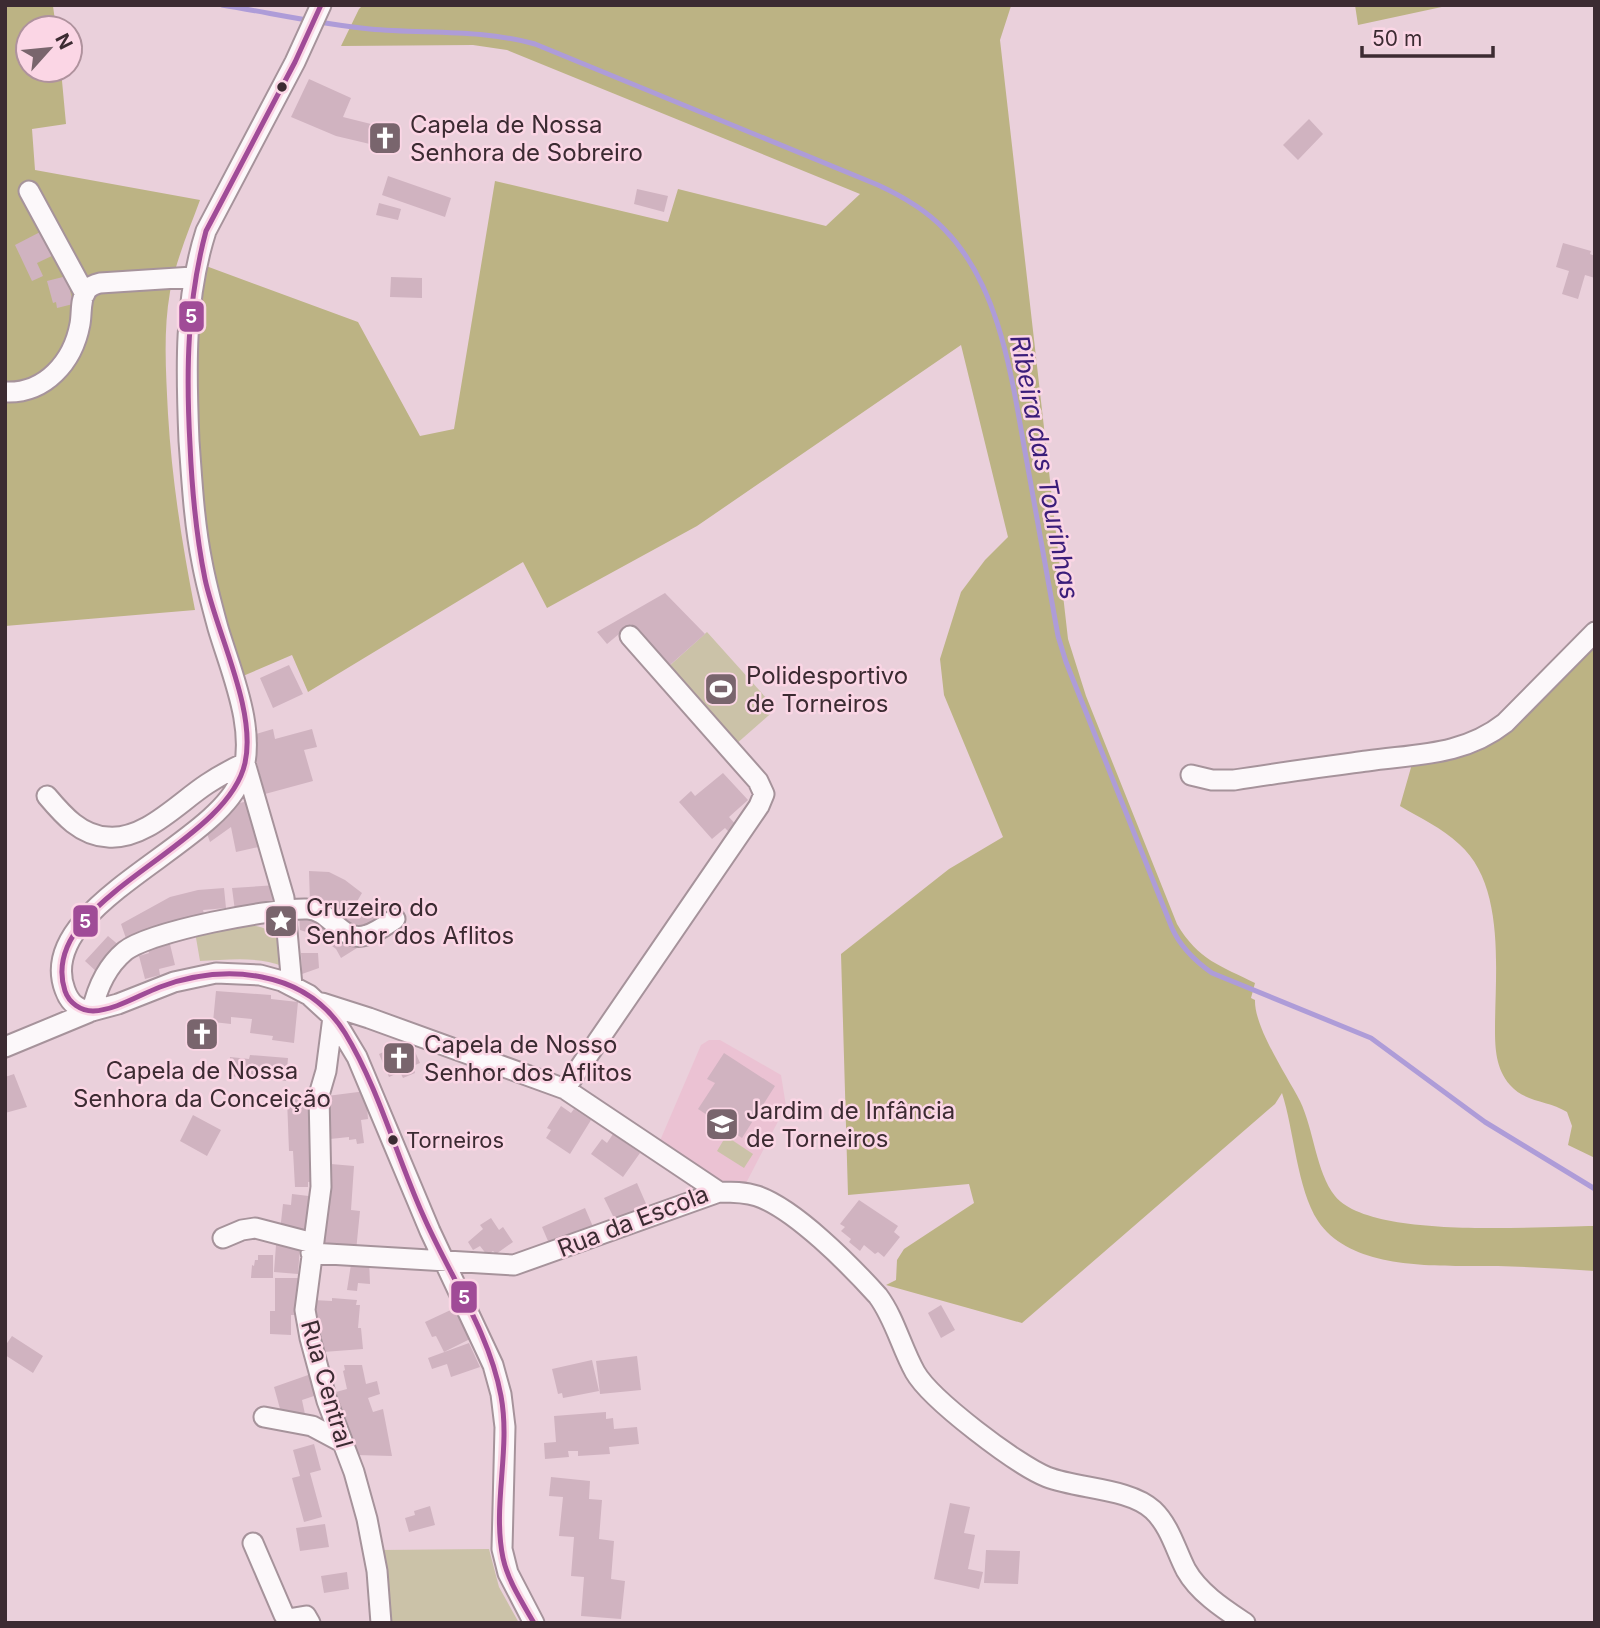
<svg xmlns="http://www.w3.org/2000/svg" width="1600" height="1628" font-family="Inter,sans-serif">
	<rect width="100%" height="100%" fill="#ead0db"/>
	<!-- built -->
	<path fill="#ebc2d3" d="M709,1040H720L781,1075L786,1106L744,1187L723,1185L659,1143L701,1045Z"/>
	<!-- green -->
	<path fill="#cbc2a8" d="M707,632L776,709L735,745L667,668Z
		M244,924C277,928 279,936 282,966C258,956 226,960 200,961L195,932Z
		M726,1136L753,1154L744,1168L717,1151Z
		M489,1549L499,1587L519,1623H387L379,1550Z"/>
	<!-- forest -->
	<path fill="#bcb384" d="M5,5L53,6L56,28H28V70H61L66,124L32,129L35,170L200,200C189,230 176,260 170,292C163,332 166,373 168,414C172,480 182,544 195,610L5,626Z
		M363,5L1011,6L1000,40L1068,639L1086,696L1177,924C1198,960 1221,966 1255,983L1251,998L1255,1000C1254,1027 1287,1076 1300,1101C1314,1130 1316,1172 1335,1196C1370,1240 1540,1226 1595,1226V1271C1563,1269 1531,1267 1498,1266C1444,1265 1353,1273 1318,1221C1297,1189 1294,1130 1282,1093L1275,1104L1022,1323L886,1285L896,1280L897,1260L904,1249L974,1203L969,1184L848,1195L841,954L949,869L1003,837L944,695L940,659L961,592L985,560L1008,537L961,345L697,526L547,608L523,562L308,692L292,655L243,676C233,645 221,615 214,584C198,506 199,424 196,344V324L206,266L358,322L420,436L454,429L495,181L668,222L678,189L826,226L860,194L507,50L473,45L341,46L359,9Z
		M1355,5H1451L1358,25Z
		M1595,647V1158L1568,1145L1572,1126L1567,1112C1548,1100 1526,1103 1510,1085C1496,1069 1495,1049 1495,1029C1495,973 1506,885 1459,844C1442,828 1420,818 1400,806L1412,764L1492,744Z"/>
	<g fill="none" stroke-linecap="round" stroke-linejoin="round">
		<!-- stream -->
		<path stroke="#ae9cd8" stroke-width="5" d="M222,5C271,13 320,24 370,29C425,34 481,29 535,44L878,185C902,196 925,209 944,229C1001,286 1012,381 1026,457C1037,517 1047,576 1058,636L1066,662L1172,928C1180,946 1195,961 1212,973L1371,1038L1485,1122L1595,1189"/>
	</g>
	<!-- building -->
	<path fill="#d0b3c0" d="M309,79L351,98L343,117L395,130L391,149L336,136L291,117Z
		M1309,119L1323,134L1298,160L1283,145Z
		M388,176L451,198L445,217L382,195Z
		M637,189L668,196L664,212L634,204Z
		M379,203L401,209L398,220L376,215Z
		M44,230L56,254L37,263L43,276L32,281L15,245Z
		M1563,243L1591,251L1590,254L1595,256V278L1585,275L1578,299L1562,294L1569,271L1556,267Z
		M67,276L73,304L57,308L56,302L53,303L47,281Z
		M391,277L422,278V298L390,297Z
		M665,593L705,634L670,665L661,656L659,658L631,624L607,644L597,632Z
		M289,665L303,694L273,708L260,678Z
		M273,729L275,739L312,729L317,747L304,750L313,781L265,794L252,744L258,742L256,734Z
		M723,773L748,800L729,817L738,827L731,834L725,828L712,839L679,802L691,791L695,796Z
		M253,800L263,846L236,852L231,827L210,842L204,825L226,806Z
		M309,871L329,872L345,880L362,893L352,910L361,915L373,905L385,921L366,932L335,920L341,910L327,903L310,904Z
		M277,885L280,907L235,911L232,888Z
		M224,888L226,908L203,910L206,921L129,947L121,924L170,897L198,890Z
		M299,911L365,943L341,958L336,949L319,936L300,930Z
		M108,936L121,947L98,973L85,961Z
		M168,936L175,965L159,969L160,975L145,979L139,956L149,953L146,942Z
		M301,953H318L319,968L302,974Z
		M216,991L271,995V999L298,1002L294,1043L272,1040L273,1036L250,1033L252,1019L231,1017V1024L213,1022Z
		M196,1027L209,1029L207,1040L194,1038Z
		M410,1040L420,1063L413,1066L415,1073L403,1078L400,1072L389,1077L379,1054Z
		M724,1053L775,1086L742,1138L698,1109L715,1083L707,1079Z
		M250,1055L288,1058L286,1081L229,1076L230,1057L249,1059Z
		M14,1074L27,1107L5,1113V1077Z
		M366,1091L368,1119L361,1120L364,1143L357,1144L356,1139L349,1140V1137L330,1139L327,1096Z
		M313,1097L317,1181L308,1182V1187H295L293,1151H289L287,1099Z
		M561,1106L571,1113L574,1109L591,1120L570,1154L546,1138L551,1130L547,1128Z
		M193,1115L221,1130L207,1156L180,1141Z
		M613,1134L640,1153L623,1177L591,1154L602,1139L607,1143Z
		M331,1164L354,1166L351,1210L360,1211L356,1251L323,1248Z
		M637,1183L647,1206L615,1220L604,1198Z
		M292,1194L317,1197L306,1238L280,1231L283,1204L291,1205Z
		M859,1200L898,1226L894,1232L900,1237L884,1257L878,1252L875,1254L864,1245L860,1251L849,1242L851,1239L841,1231L845,1227L840,1224Z
		M585,1208L594,1229L551,1248L542,1227Z
		M491,1218L499,1230L503,1227L513,1242L496,1254L493,1251L487,1255L480,1246L473,1250L468,1242L483,1229L480,1225Z
		M276,1245L300,1247L298,1274L274,1272Z
		M258,1255H273V1278H251L252,1265L254,1266L255,1260H258Z
		M352,1258H369L370,1284L358,1283L357,1291L347,1290Z
		M275,1278H298V1315H291V1335L270,1334V1311H275Z
		M332,1298L357,1300L356,1305H360L358,1328H361L363,1349L323,1352L322,1337H316L313,1300L332,1301Z
		M941,1305L955,1330L941,1338L928,1313Z
		M457,1307L470,1339L444,1352L436,1336L432,1337L425,1322Z
		M12,1336L43,1356L33,1373L5,1355V1346Z
		M469,1343L480,1367L451,1377L447,1364L432,1369L428,1358Z
		M637,1356L641,1390L600,1394L596,1361Z
		M592,1360L599,1391L563,1398L562,1393L558,1394L552,1369Z
		M344,1365H362L366,1384L377,1381L380,1394L368,1398L373,1412L383,1409L392,1456L356,1455L344,1425L336,1392L347,1389L343,1371L345,1370Z
		M311,1374L317,1395L302,1400L306,1419L282,1416L274,1387Z
		M606,1412V1419L613,1418L614,1429L637,1427L639,1444L609,1447L610,1454L578,1456V1451H568L569,1457L545,1459L544,1443L556,1442L554,1416Z
		M314,1444L321,1470L310,1473L322,1517L304,1522L292,1478L300,1476L293,1450Z
		M551,1477L590,1481L589,1499L602,1500L599,1539L614,1541L611,1579L625,1581L621,1619L581,1616L584,1577L571,1576L574,1537L559,1536L563,1497L549,1496Z
		M950,1503L970,1507L964,1533L975,1535L968,1569L983,1572L979,1589L934,1579Z
		M430,1506L435,1525L409,1532L405,1518L415,1515L414,1511Z
		M325,1524L329,1547L300,1551L296,1528Z
		M986,1550L1020,1551L1018,1584L984,1583Z
		M347,1572L349,1589L324,1593L321,1576Z"/>
	<g fill="none" stroke-linecap="round" stroke-linejoin="round">
		<!-- minor casing -->
		<g stroke="#a6939b" stroke-width="23">
			<path id="minor" d="M29,191L85,294
				M5,392C45,394 73,362 80,324C82,313 80,300 86,291C90,286 95,284 100,283L193,277
				M1191,775L1212,780H1234C1278,773 1323,767 1367,761C1416,754 1463,756 1505,723L1595,632
				M47,796C63,815 81,836 108,837C145,840 178,803 207,784C219,776 232,769 245,763L284,898L292,986
				M92,1011C78,1010 70,1004 65,990C33,906 217,846 241,778C258,732 231,672 218,628C212,606 206,584 202,562C194,522 192,481 189,441C186,369 184,300 206,231L295,62L321,5
				M92,1011C97,988 107,966 125,951C151,931 272,908 307,909C331,909 341,944 367,935C377,932 386,925 395,919
				M333,1017L326,1071L319,1095L321,1187L305,1310L310,1338L327,1401L354,1472L367,1519L377,1571L381,1623
				M5,1047L92,1011L118,1004L174,982L216,973L260,975L282,981L309,995L333,1017L357,1057L430,1231L493,1365L501,1394L505,1427L502,1549L508,1573L534,1623
				M565,1089L759,806L764,794L758,781L630,636
				M719,1192C732,1192 745,1192 757,1196C795,1209 850,1265 878,1296C895,1319 901,1347 915,1372C931,1400 1017,1465 1047,1477C1078,1489 1129,1488 1153,1510C1170,1526 1176,1551 1186,1570C1199,1593 1224,1609 1245,1623
				M223,1238L242,1230L255,1228L313,1243
				M311,1253L514,1265L719,1192L565,1089L369,1018L322,1003
				M264,1417L312,1426L342,1442
				M253,1543L284,1615L288,1619L306,1616L310,1623"/>
		</g>
		<!-- minor -->
		<use href="#minor" stroke="#fcf8fa" stroke-width="19"/>
		<!-- bus-1 casing -->
		<g stroke="#fbd6e5" stroke-width="10">
			<path id="bus-1" d="M321,5L295,62L206,231C187,302 186,372 190,445C192,490 196,535 205,579C216,632 257,710 245,763C226,849 35,899 65,991C69,1003 81,1011 93,1011C116,1010 139,995 160,987C225,963 305,969 345,1033C379,1089 396,1155 423,1215C449,1275 489,1331 501,1396C511,1450 492,1505 503,1558C508,1581 522,1602 534,1623"/>
		</g>
		<!-- bus-1 -->
		<use href="#bus-1" stroke="#a04b97" stroke-width="5"/>
	</g>
	<!-- icons -->
	<defs>
		<g id="church-square" transform="scale(1.75)"><rect x="-9" y="-9" width="18" height="18" rx="4" fill="#79656d" stroke="#fbd6e5"/><path d="M-1.2-6h2.4v3.5h3.3v2.4h-3.3V6h-2.4V-.1h-3.3v-2.4h3.3Z" fill="#fff"/></g>
		<g id="stadium-square" transform="scale(1.75)"><rect x="-9" y="-9" width="18" height="18" rx="4" fill="#79656d" stroke="#fbd6e5"/><path d="M0-5a6.5 5 0 1 0 0 10a6.5 5 0 1 0 0-10ZM-3.5-1.8h7v3.6h-7Z" fill="#fff"/></g>
		<g id="sight-square" transform="scale(1.75)"><rect x="-9" y="-9" width="18" height="18" rx="4" fill="#79656d" stroke="#fbd6e5"/><path d="M0-6L1.8-2.2L6-1.7L2.9 1.2L3.7 5.4L0 3.3L-3.7 5.4L-2.9 1.2L-6-1.7L-1.8-2.2Z" fill="#fff"/></g>
		<g id="school-square" transform="scale(1.75)"><rect x="-9" y="-9" width="18" height="18" rx="4" fill="#79656d" stroke="#fbd6e5"/><path d="M0-5L7-2L0 1L-7-2ZM-4 1L0 2.5L4 1V4Q0 6-4 4Z" fill="#fff"/></g>
	</defs>
	<g fill-rule="evenodd">
		<use href="#church-square" x="385" y="138"/>
		<use href="#stadium-square" x="721" y="689"/>
		<use href="#sight-square" x="281" y="921"/>
		<use href="#church-square" x="202" y="1034"/>
		<use href="#church-square" x="399" y="1058"/>
		<use href="#school-square" x="722" y="1124"/>
	</g>
	<!-- markers -->
	<g fill="#3c2b32" stroke="#fbd6e5" stroke-width="2.5">
		<circle cx="282" cy="87" r="6"/>
		<circle cx="393" cy="1140" r="6"/>
	</g>
	<g text-anchor="middle" dominant-baseline="central" stroke-width="5" stroke-linejoin="round" paint-order="stroke">
		<!-- bus labels -->
		<g font-size="22" fill="#3c2b32" stroke="#fbd6e5" text-anchor="start">
			<text x="406" y="1140">Torneiros</text>
		</g>
		<!-- poi labels -->
		<g font-size="24" fill="#3c2b32" stroke="#fbd6e5" text-anchor="start">
			<text x="410" y="124">Capela de Nossa<tspan x="410" dy="28">Senhora de Sobreiro</tspan></text>
			<text x="746" y="675">Polidesportivo<tspan x="746" dy="28">de Torneiros</tspan></text>
			<text x="306" y="907">Cruzeiro do<tspan x="306" dy="28">Senhor dos Aflitos</tspan></text>
			<text x="424" y="1044">Capela de Nosso<tspan x="424" dy="28">Senhor dos Aflitos</tspan></text>
			<text x="202" y="1070" text-anchor="middle">Capela de Nossa<tspan x="202" dy="28">Senhora da Conceição</tspan></text>
			<text x="746" y="1110">Jardim de Infância<tspan x="746" dy="28">de Torneiros</tspan></text>
		</g>
		<!-- street labels -->
		<g font-size="24" fill="#3c2b32" stroke="#fbd6e5">
			<text transform="translate(633 1221) rotate(-21)">Rua da Escola</text>
			<text transform="translate(327 1384) rotate(74)">Rua Central</text>
		</g>
		<!-- water labels -->
		<g font-size="26" font-style="italic" fill="#3b1d7a" stroke="#fbd6e5">
			<text transform="translate(1045 467) rotate(79)">Ribeira das Tourinhas</text>
		</g>
	</g>
	<g stroke="#fbd6e5" stroke-width="2.5">
		<rect x="178" y="300" width="27" height="33" rx="7" fill="#a04b97"/>
		<rect x="72" y="904" width="27" height="34" rx="7" fill="#a04b97"/>
		<rect x="450" y="1280" width="28" height="34" rx="7" fill="#a04b97"/>
	</g>
	<g font-size="19" text-anchor="middle" font-weight="bold" fill="#fff">
		<text x="191" y="323">5</text>
		<text x="85" y="928">5</text>
		<text x="464" y="1304">5</text>
	</g>
	<!-- border -->
	<rect width="1600" height="1628" fill="none" stroke="#3c2b32" stroke-width="14"/>
	<!-- north arrow -->
	<g transform="translate(49 49) rotate(63)"><circle r="33" fill="#fbd6e5" stroke="#af929d" stroke-width="2"/>
	<path d="M0-5L12 26L0 18L-12 26Z" fill="#79656d"/>
	<text y="-10" font-size="19" font-weight="bold" text-anchor="middle" fill="#3c2b32">N</text>
	</g>
	<!-- scale -->
	<path d="M1362 46v10h131v-10" fill="none" stroke="#3c2b32" stroke-width="3.5"/>
	<text x="1372" y="46" font-size="21" fill="#3c2b32" stroke="#fbd6e5" stroke-width="5" paint-order="stroke">50 m</text>
</svg>
